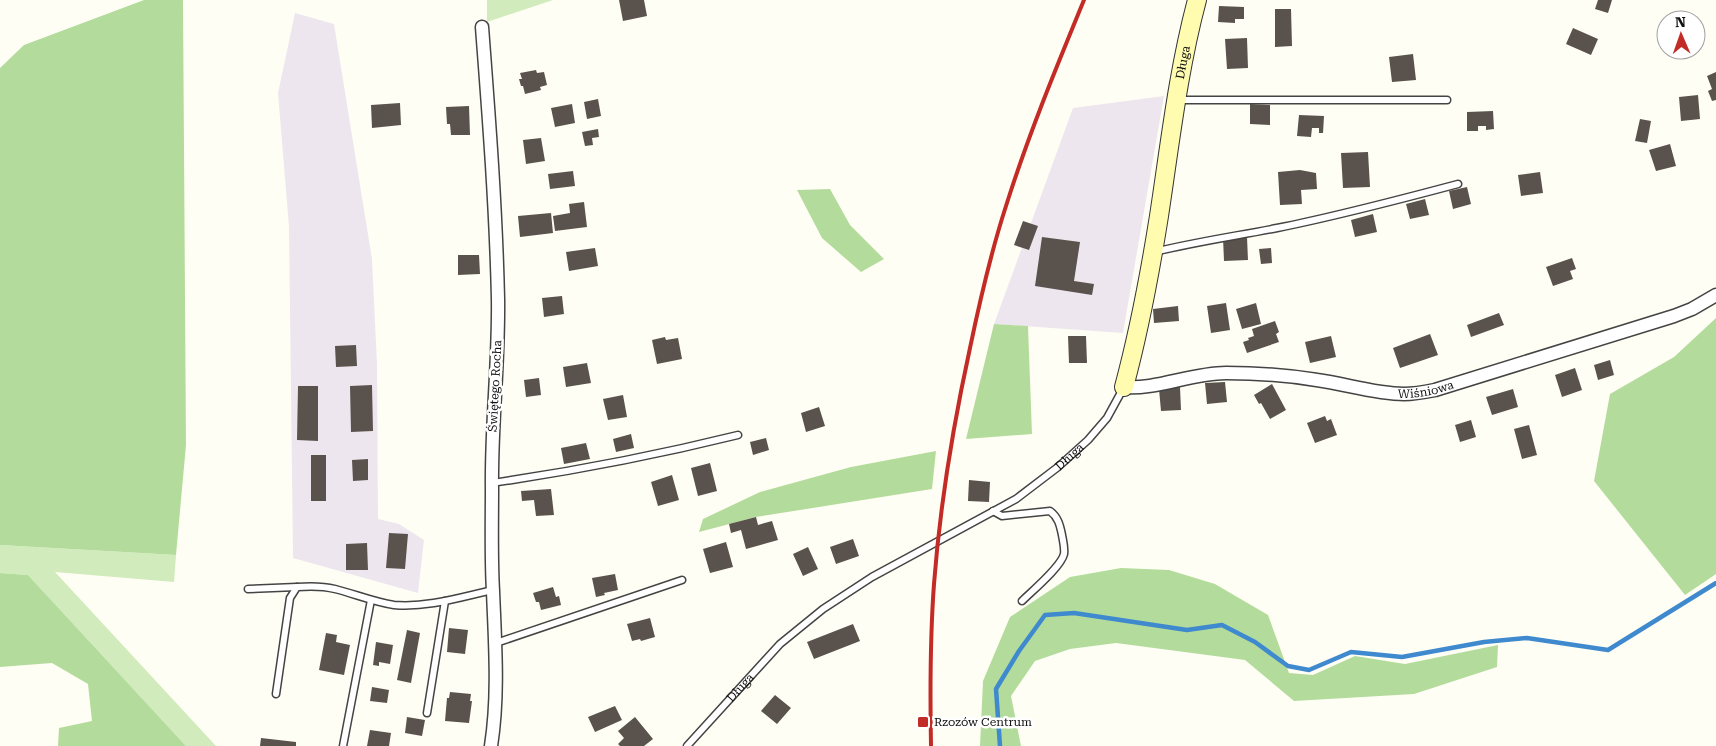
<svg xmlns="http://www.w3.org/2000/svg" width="1716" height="746" font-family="'Roboto Serif',serif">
	<rect width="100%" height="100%" fill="#fffef4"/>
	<!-- industrial -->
	<path fill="#eee6ef" d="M295,13L334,24L372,259L377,364L378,519L399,524L424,540L418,593L293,558L289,227L278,93Z
		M1164,96L1123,333L994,324L1073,108Z"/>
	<!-- green -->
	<path fill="#d1ebbd" d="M487,0H553L487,22Z
		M0,545L176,555L174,582L55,572L216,746H186L28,575L0,573Z"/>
	<!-- forest -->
	<path fill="#b3dc9c" d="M144,0H183L186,445L176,555L0,545V68L24,45Z
		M830,189L850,225L884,259L861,272L822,238L797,190Z
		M1716,318V574L1685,595L1594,481L1610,394L1674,357Z
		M994,324L1028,326L1032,434L966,439Z
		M936,451L932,489L756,517L699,532L703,519L760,492L851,467Z
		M1121,568L1169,570L1215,584L1268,615L1289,673L1313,675L1355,656L1405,664L1498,645L1497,667L1414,694L1294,701L1245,660L1116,643L1070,649L1035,661L1011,696L1021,746H980L983,681L1010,617L1070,577Z
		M0,573L28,575L186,746H58L59,728L92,721L88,684L52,663L0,667Z"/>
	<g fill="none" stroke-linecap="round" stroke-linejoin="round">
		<!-- stream -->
		<path stroke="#3f89ce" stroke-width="4.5" d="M1000,746L996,689L1019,651L1045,615L1074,613L1187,630L1222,625L1255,642L1288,666L1309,670L1351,652L1402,657L1484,642L1527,638L1608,650L1716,583"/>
	</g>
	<!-- building -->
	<path fill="#5a534d" d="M619,0H644L647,16L623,21Z
		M1598,0H1612L1608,13L1595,9Z
		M1219,6L1244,7V19H1235V23L1218,22Z
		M1275,9H1291L1292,46L1275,47Z
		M1573,28L1598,39L1591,55L1566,44Z
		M1247,38L1248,68L1227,69L1225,39Z
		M1413,54L1416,80L1392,82L1389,57Z
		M536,70L537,73L544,72L547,85L540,87L541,90L525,94L523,86H521L519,79H522L520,73Z
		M1716,72V100L1712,101L1708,91L1712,89L1707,76Z
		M1698,95L1700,119L1681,121L1679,97Z
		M598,99L601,116L587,119L584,102Z
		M400,103L401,125L372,128L371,105Z
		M572,104L575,123L555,127L551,108Z
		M1250,104L1270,105V125L1250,124Z
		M469,106L470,135H451L450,124H447L446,107Z
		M1493,111L1494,129L1486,130V126H1478V131H1467V112Z
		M1299,115L1324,116L1323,133H1319V128H1312L1311,137L1297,136Z
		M1640,119L1651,121L1647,143L1635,141Z
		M598,129L599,137L592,138L593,145L585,146L582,132Z
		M541,138L545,161L526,164L523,140Z
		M1670,144L1676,166L1656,171L1649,150Z
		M1368,152L1370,187L1343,188L1341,153Z
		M1300,170L1316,173L1317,189L1301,190L1302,204L1280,205L1278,172Z
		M573,171L575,186L550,189L548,174Z
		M1540,172L1543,193L1521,196L1518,175Z
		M1467,187L1471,204L1453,209L1449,191Z
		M1425,199L1429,215L1410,219L1406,204Z
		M584,202L587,227L555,231L553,216L570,213L569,204Z
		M551,213L553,233L520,237L518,216Z
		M1373,214L1377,232L1355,237L1351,220Z
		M1023,221L1038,226L1029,250L1014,245Z
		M1042,237L1080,242L1074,281L1094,284L1092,295L1035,286Z
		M1247,237L1248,260L1224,261L1223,238Z
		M595,248L598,266L569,271L566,252Z
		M1271,248L1272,263L1261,264L1259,249Z
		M458,255H479L480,274L458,275Z
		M1572,258L1576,269L1570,271L1573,279L1553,286L1546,267Z
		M562,296L564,314L544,317L542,298Z
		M1226,303L1230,330L1211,333L1207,306Z
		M1256,303L1261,324L1242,329L1236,309Z
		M1178,306L1179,321L1154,323L1153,309Z
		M1499,313L1504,325L1471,337L1467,325Z
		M1275,321L1279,332L1276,334L1279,342L1247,353L1243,342L1249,340L1248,338L1254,336L1252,329Z
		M1430,334L1438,355L1400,368L1393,348Z
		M1068,336H1086L1087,363H1069Z
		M1331,336L1336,357L1310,363L1305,342Z
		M665,337L666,340L678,338L682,359L657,364L652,340Z
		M356,345L357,366L336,367L335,346Z
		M1610,360L1614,375L1598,380L1594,365Z
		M587,363L591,383L566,387L563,367Z
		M1575,368L1582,390L1562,397L1555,375Z
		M539,378L541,395L526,397L524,380Z
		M1225,382L1227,402L1207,404L1205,383Z
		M1272,384L1286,410L1270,419L1261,403L1259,404L1254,395Z
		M372,385L373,431L351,432L350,386Z
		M298,386H318V441L297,440Z
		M1180,387L1181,410L1161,411L1159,389Z
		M1513,389L1518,407L1492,415L1486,397Z
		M623,395L627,417L608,420L603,399Z
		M819,407L825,426L806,432L801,413Z
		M1325,416L1327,421L1331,419L1337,435L1315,443L1307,423Z
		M1471,420L1476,437L1460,442L1455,425Z
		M1529,425L1537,455L1522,459L1514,429Z
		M631,434L634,448L616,452L613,439Z
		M766,438L769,450L753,455L750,442Z
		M586,443L590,459L564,464L561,448Z
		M311,455H326V501H311Z
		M368,459V480L353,481L352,460Z
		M710,463L717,491L698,496L691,468Z
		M672,475L679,500L658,506L651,482Z
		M969,480L990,482L989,502L968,501Z
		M551,489L554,515L536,516L534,500L522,501L521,491Z
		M756,517L758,525L772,521L778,540L746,549L741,530L731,533L729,524Z
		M389,533L408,534L405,569L386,568Z
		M853,539L859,556L836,564L830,547Z
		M726,542L733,567L710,573L703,549Z
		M367,543L368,570H346V544Z
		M808,547L818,569L803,576L793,554Z
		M615,574L618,590L604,593L605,595L596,597L592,578Z
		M553,587L556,597L559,596L561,605L541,610L539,602H536L533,593Z
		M650,618L655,637L641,641L640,639L632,641L627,624Z
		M853,624L860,641L814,659L807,642Z
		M449,628L468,630L465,654L447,652Z
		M407,630L420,633L411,683L397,680Z
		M326,633L337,635L336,642L350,645L344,675L319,670Z
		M376,642L393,645L390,664L379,662V666L373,665Z
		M372,687L389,690L387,703L370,701Z
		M450,692L471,694L470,701H472L469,723L445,721L447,698H449Z
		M775,695L791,708L777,724L761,711Z
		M615,706L622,720L595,732L588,717Z
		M407,717L425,720L422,736L405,733Z
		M635,717L653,739L644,746H620L618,744L624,738L618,731Z
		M370,730L391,733L389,746H367Z
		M261,738L296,742V746H260Z"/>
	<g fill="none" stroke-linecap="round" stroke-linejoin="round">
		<!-- lane casing -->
		<g stroke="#444" stroke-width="9">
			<g id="lane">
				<path d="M1177,100H1447"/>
				<path d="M1154,252C1195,242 1236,236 1277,228C1338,216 1398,200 1458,184"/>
				<path d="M492,483C574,471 657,455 738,435"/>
				<path d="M993,511L1002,516L1050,511C1058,517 1060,525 1062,535C1063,541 1065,548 1064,554C1061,567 1032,591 1022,601"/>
				<path d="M248,589L297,587"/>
				<path d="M496,643L682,580"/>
				<path d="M276,694L290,598L297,587C310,586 323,586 335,589C355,594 374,602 394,605C427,608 461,597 493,590"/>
				<path d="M427,713L445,601"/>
				<path d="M343,746L371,600"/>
				<path id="s1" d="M687,746L780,644L823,609L872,577L1016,499L1058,467L1088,440L1107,418L1124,387"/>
			</g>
		</g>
		<!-- street casing -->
		<g stroke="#444" stroke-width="15">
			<g id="street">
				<path d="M482,27C489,118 496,209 498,299C499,363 491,426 492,489C492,523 491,557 493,591C495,643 499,695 491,746"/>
				<path id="s2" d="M1124,387C1155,390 1192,373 1226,373C1256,373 1287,375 1317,380C1346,384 1375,394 1404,394C1414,394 1425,392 1435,390L1674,316L1692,309L1716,295"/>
			</g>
		</g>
		<!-- secondary casing -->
		<g stroke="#333" stroke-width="20">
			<g id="secondary">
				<path id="s3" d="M1124,387C1139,331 1150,273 1159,216C1170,144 1178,71 1197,0"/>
			</g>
		</g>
		<!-- lane -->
		<use href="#lane" stroke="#fff" stroke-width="6"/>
		<!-- street -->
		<use href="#street" stroke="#fff" stroke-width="12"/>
		<!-- secondary -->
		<use href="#secondary" stroke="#fffcb0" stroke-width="18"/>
		<!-- rail -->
		<path stroke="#c32c26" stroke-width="4" d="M931,746C930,692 930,638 934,584C940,505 953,426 970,348C980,300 991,252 1006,206C1028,136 1056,68 1084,0"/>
	</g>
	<!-- markers -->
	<rect fill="#c32c26" stroke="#fff" stroke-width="2" x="917" y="716" width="12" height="12" rx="2.5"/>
	<g text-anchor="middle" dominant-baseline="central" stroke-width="5" stroke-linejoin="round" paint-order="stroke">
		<!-- street labels -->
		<g font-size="12" fill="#111" stroke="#fff">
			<text stroke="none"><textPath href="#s3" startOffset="330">Długa</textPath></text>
			<text transform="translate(495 386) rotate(-87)">Świętego Rocha</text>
			<text stroke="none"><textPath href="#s2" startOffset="305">Wiśniowa</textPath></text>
			<text stroke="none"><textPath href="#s1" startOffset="484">Długa</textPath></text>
			<text stroke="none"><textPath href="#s1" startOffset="79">Długa</textPath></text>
		</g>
		<!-- poi labels -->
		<g font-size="12" fill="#111" stroke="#fff" text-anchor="start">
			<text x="934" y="722">Rzozów Centrum</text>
		</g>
	</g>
	<!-- north arrow -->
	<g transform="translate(1681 35) rotate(358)"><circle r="24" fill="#ffffff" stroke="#a0a0a0"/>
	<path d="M0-4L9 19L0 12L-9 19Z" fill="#c32c26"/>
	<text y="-8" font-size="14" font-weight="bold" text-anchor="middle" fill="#111111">N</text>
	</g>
</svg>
